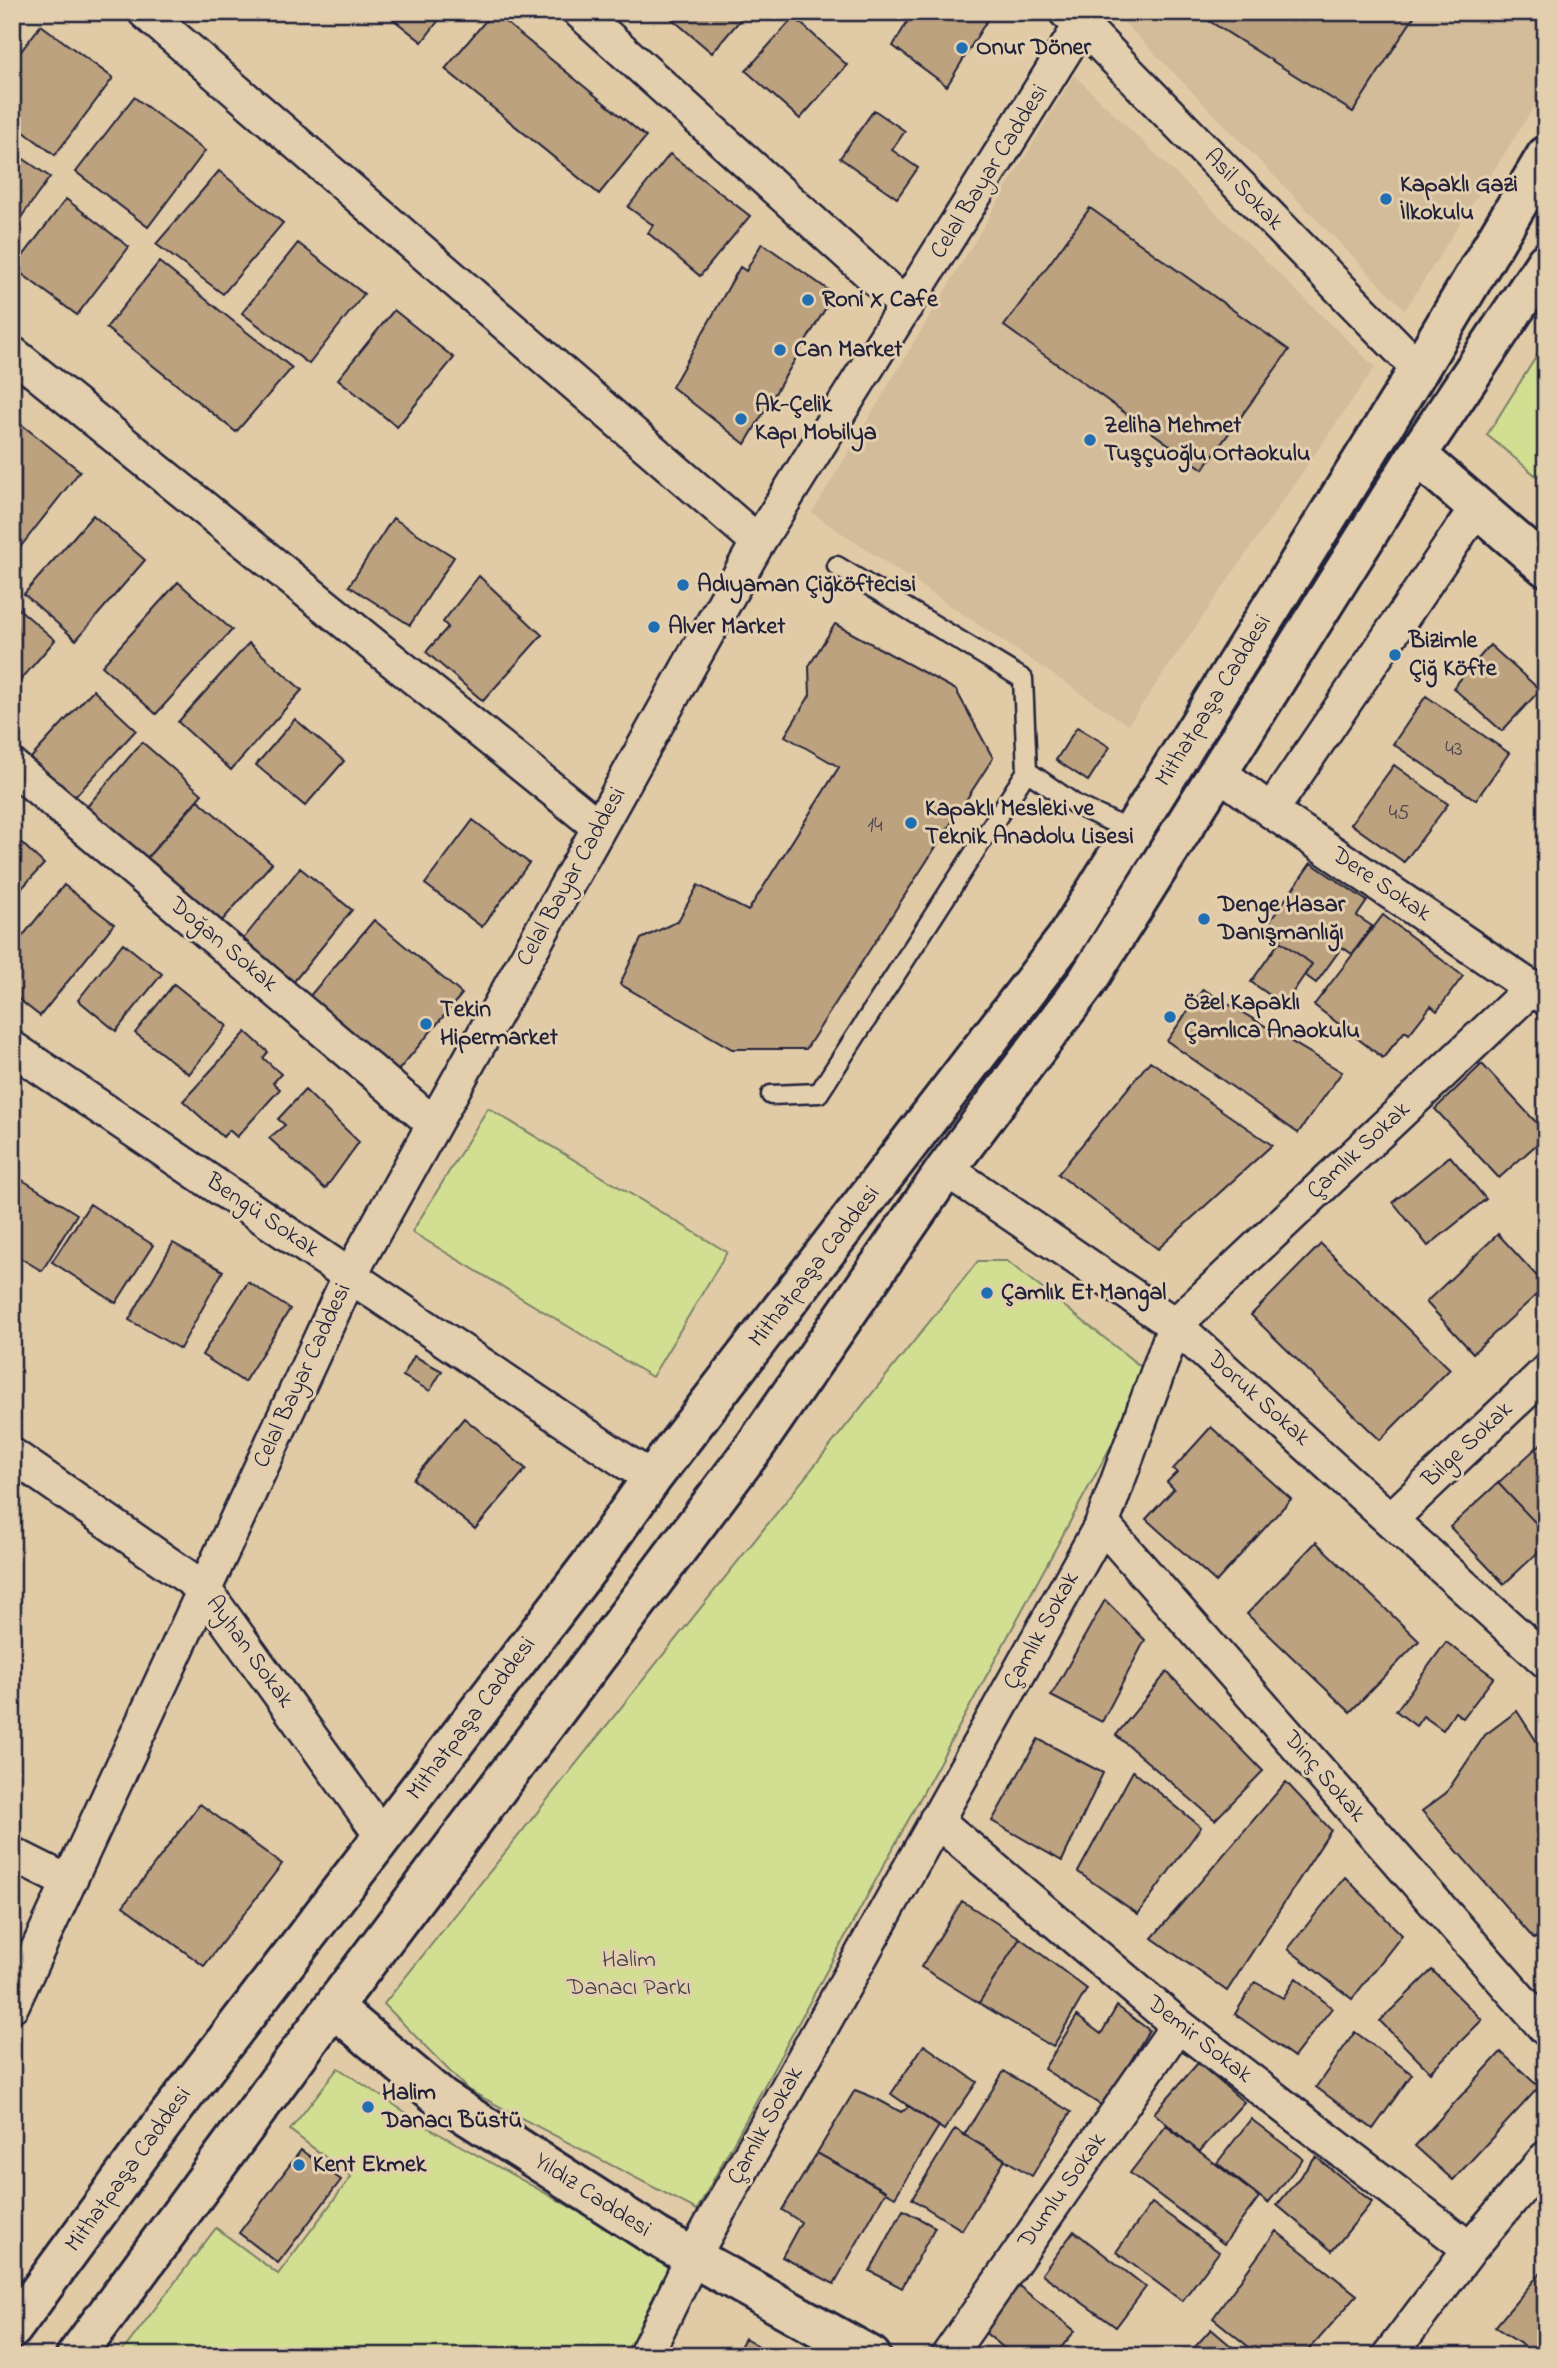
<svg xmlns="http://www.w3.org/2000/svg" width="1558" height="2368" font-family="'Indie Flower',sans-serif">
	<rect width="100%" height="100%" fill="#e1cba7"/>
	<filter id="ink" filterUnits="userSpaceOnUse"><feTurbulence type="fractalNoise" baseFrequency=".0143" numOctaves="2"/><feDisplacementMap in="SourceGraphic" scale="14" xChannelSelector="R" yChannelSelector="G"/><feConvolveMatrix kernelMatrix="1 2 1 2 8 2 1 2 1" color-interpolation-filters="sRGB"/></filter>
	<g filter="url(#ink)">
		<!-- built -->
		<path fill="#d2bc99" d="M1123,12H1546V88L1405,310L1119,17Z
			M1074,75L1375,367L1128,725L812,513Z"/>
		<!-- green -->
		<path fill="#d2df93" stroke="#7a8067" stroke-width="2" d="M1546,341V484L1487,435Z
			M488,1108L727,1252L652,1377L412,1232Z
			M978,1261H1007L1150,1374L697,2210L468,2090L384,2004Z
			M338,2068L434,2131L674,2265L629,2356H119L216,2228L278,2274L351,2177L290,2130Z"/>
		<!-- building -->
		<path fill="#bda280" stroke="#22223b" stroke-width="2" d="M384,12H445L422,42Z
			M493,12L646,137L599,194L445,69Z
			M664,12H747L712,53Z
			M913,12H992L947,86L893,46Z
			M1195,12H1417L1353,112Z
			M794,17L847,65L800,119L746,71Z
			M41,25L113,78L55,155L12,123V63Z
			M134,97L205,151L148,227L76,172Z
			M874,110L905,131L892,150L918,168L897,198L840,158Z
			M12,151L50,177L12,230Z
			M670,154L750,216L700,276L648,233L653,225L628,207Z
			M219,171L283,223L223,294L156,244Z
			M66,199L129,247L77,315L14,268Z
			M1090,208L1289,350L1203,469L1004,326Z
			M298,243L364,294L309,364L242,313Z
			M762,243L834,294L745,444L672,387L740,267L746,271Z
			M159,262L292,368L236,432L106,328Z
			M394,310L454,358L397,427L338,379Z
			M12,417L80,471L18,550L12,546Z
			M93,515L145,560L76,640L24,594Z
			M393,518L454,557L410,625L349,586Z
			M479,576L542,635L483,701L426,652L448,627L443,622Z
			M178,582L232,630L156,714L102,666Z
			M12,603L55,640L12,690Z
			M835,624L956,690L993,758L806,1049H732L620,984L641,939L678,921L698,885L748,911L839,767L785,736L810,695L809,666Z
			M249,643L302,690L231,770L178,722Z
			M1490,645L1540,690L1502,731L1453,688Z
			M93,690L136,730L72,800L29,760Z
			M1426,696L1509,753L1476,800L1393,744Z
			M295,719L344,761L305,806L256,765Z
			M1077,727L1110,747L1088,781L1056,760Z
			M142,742L202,794L140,866L80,815Z
			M1394,765L1448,804L1404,862L1351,824Z
			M198,800L272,863L215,929L140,866Z
			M473,820L529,863L482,927L425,884Z
			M12,834L44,864L12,899Z
			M1311,863L1367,901L1357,916L1372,926L1352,954L1342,947L1316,983L1305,975L1312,964L1280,941L1284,935L1268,924Z
			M300,868L352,910L287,990L236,948Z
			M64,885L114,924L40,1016L12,994V949Z
			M1383,915L1463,976L1437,1011L1431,1006L1409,1034L1405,1031L1383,1058L1314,1005Z
			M374,920L462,994L392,1078L303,1004Z
			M1280,941L1312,964L1284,1005L1251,982Z
			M123,943L162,974L116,1031L78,1000Z
			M174,984L227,1026L189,1074L135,1033Z
			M1203,989L1342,1072L1298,1133L1167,1041Z
			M246,1032L268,1052L263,1058L281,1074L273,1083L280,1089L237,1137L229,1130L223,1137L183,1101Z
			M1150,1061L1272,1145L1158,1249L1058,1174Z
			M1482,1064L1546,1133V1136L1499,1178L1435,1109Z
			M305,1090L359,1142L325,1189L269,1138L285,1125L278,1119Z
			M1450,1156L1486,1199L1428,1246L1393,1202Z
			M16,1176L77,1214L42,1271L12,1253V1182Z
			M90,1204L153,1245L116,1303L52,1262Z
			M1498,1234L1546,1286L1473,1353L1426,1302Z
			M173,1243L223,1271L180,1349L129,1320Z
			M1321,1244L1450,1369L1380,1440L1251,1315Z
			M248,1282L290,1309L244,1382L202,1355Z
			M414,1356L442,1371L430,1391L403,1376Z
			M464,1418L526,1469L475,1529L413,1479Z
			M1211,1427L1291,1499L1216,1582L1146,1519L1174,1489L1167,1482L1177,1472L1173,1469Z
			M1546,1439V1534L1498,1483Z
			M1498,1483L1546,1534V1545L1504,1584L1450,1527Z
			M1316,1542L1419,1641L1350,1712L1247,1614Z
			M1105,1600L1145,1640L1102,1722L1051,1696Z
			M1446,1642L1494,1677L1463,1718L1455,1712L1443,1730L1423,1716L1416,1726L1396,1711Z
			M1167,1672L1263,1771L1215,1820L1116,1735Z
			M1517,1711L1546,1756V1928L1534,1939L1422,1811L1446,1793L1485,1735Z
			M1038,1739L1103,1773L1062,1861L992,1821Z
			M1133,1771L1201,1827L1138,1914L1078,1872Z
			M1286,1782L1331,1830L1227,1991L1152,1938Z
			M200,1804L282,1864L204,1966L123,1906Z
			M1345,1877L1402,1935L1352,1999L1288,1949Z
			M962,1901L1020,1938L979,2003L921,1967Z
			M1020,1938L1087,1989L1053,2047L979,2003Z
			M1432,1970L1482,2020L1430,2072L1380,2021Z
			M1296,1978L1332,2008L1294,2057L1235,2014L1255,1982L1283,1998Z
			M1117,2006L1149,2030L1104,2107L1044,2069L1077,2016L1101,2034Z
			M1355,2032L1412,2074L1373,2129L1316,2087Z
			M924,2045L977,2082L944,2130L891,2094Z
			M1501,2052L1539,2087L1453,2180L1415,2146Z
			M1198,2063L1244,2102L1199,2152L1154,2113Z
			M1004,2071L1071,2112L1032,2176L964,2135Z
			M855,2090L875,2098L901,2112L909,2106L939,2126L895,2197L817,2153Z
			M1251,2119L1303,2159L1268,2203L1217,2163Z
			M1166,2126L1259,2197L1224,2244L1130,2173Z
			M955,2129L1005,2159L962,2230L912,2199Z
			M301,2150L341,2180L278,2263L239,2233Z
			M817,2153L886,2191L834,2284L782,2257L801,2222L782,2210Z
			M1316,2157L1372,2202L1332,2251L1277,2205Z
			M1152,2203L1219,2252L1182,2301L1116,2252Z
			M903,2210L935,2227L902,2288L870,2271Z
			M1074,2231L1146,2287L1116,2327L1042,2274Z
			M1276,2231L1357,2295L1304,2356H1260L1213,2318Z
			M1546,2266V2356H1539L1495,2327Z
			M1019,2286L1075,2331L1054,2356H1014L982,2330Z
			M1211,2329L1238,2352L1242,2356H1187Z
			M745,2338L771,2353L777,2356H735Z"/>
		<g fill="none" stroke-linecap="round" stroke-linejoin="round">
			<!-- service casing -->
			<g stroke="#22223b" stroke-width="23">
				<path id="service" d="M837,566L1023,679L1027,771L1076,805L1133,832
					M771,1095L819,1093L1027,771"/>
			</g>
			<!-- minor casing -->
			<g stroke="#22223b" stroke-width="38">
				<path id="minor" d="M145,12L758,542
					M580,12L906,306
					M1066,12L1082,25L1419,369
					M12,353L599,827
					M12,766L434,1124
					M1217,771L1271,811L1546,998
					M1271,811L1477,507
					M12,1048L626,1462L652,1478
					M946,1169L1175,1325L1546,1661
					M12,1455L203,1588L382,1836
					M1391,1519L1546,1372
					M1102,1524L1546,2029
					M936,1820L1178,2025L1470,2249
					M12,1854L68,1882
					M12,2005L350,1275L758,542L1089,12
					M645,2356L693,2257L1102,1524L1175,1325L1533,987
					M948,2356L1178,2025
					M1389,2356L1470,2249L1546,2158"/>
			</g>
			<!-- tertiary casing -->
			<g stroke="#22223b" stroke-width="44">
				<path id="tertiary" d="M1417,455L1546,567
					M333,2007L442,2099L657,2237L871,2356
					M12,2329L163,2123L592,1563L652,1478L1066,939L1419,369L1546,156
					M76,2356L333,2007L755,1446L946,1169L1086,983L1417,455L1546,262"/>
			</g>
			<!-- service -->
			<use href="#service" stroke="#e3cfae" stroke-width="18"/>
			<!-- minor -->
			<use href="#minor" stroke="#e3cfae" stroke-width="33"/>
			<!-- tertiary -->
			<use href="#tertiary" stroke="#e3cfae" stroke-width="38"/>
		</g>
	</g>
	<!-- markers -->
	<g fill="#1f6fb2" stroke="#e3cfae" stroke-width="2.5">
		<circle cx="962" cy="48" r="7"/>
		<circle cx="1386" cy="199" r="7"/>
		<circle cx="808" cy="300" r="7"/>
		<circle cx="780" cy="350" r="7"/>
		<circle cx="741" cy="419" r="7"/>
		<circle cx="1090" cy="440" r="7"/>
		<circle cx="683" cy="585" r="7"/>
		<circle cx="654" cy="627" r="7"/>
		<circle cx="1395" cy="655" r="7"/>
		<circle cx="911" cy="823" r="7"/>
		<circle cx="1204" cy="919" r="7"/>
		<circle cx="1170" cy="1017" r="7"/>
		<circle cx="426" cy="1024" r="7"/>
		<circle cx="987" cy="1293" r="7"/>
		<circle cx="368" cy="2107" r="7"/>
		<circle cx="299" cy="2165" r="7"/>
	</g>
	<g text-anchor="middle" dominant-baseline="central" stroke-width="6" stroke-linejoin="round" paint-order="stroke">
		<!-- number labels -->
		<g font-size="21" fill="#49424c">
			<text x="1454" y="750">43</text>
			<text x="1399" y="814">45</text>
			<text x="875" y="826">14</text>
		</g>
		<!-- poi labels -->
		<g font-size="24" font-weight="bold" fill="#22223b" stroke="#e3cfae" text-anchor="start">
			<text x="976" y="48">Onur Döner</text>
			<text x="1400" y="185">Kapaklı Gazi<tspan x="1400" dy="28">İlkokulu</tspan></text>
			<text x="822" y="300">Roni X Cafe</text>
			<text x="794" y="350">Can Market</text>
			<text x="755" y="405">Ak-Çelik<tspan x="755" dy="28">Kapı Mobilya</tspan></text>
			<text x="1104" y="426">Zeliha Mehmet<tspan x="1104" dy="28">Tuşçuoğlu Ortaokulu</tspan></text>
			<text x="697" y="585">Adıyaman Çiğköftecisi</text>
			<text x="668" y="627">Alver Market</text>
			<text x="1409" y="641">Bizimle<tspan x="1409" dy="28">Çiğ Köfte</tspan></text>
			<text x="925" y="809">Kapaklı Mesleki ve<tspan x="925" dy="28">Teknik Anadolu Lisesi</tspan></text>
			<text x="1218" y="905">Denge Hasar<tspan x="1218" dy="28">Danışmanlığı</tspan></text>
			<text x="1184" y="1003">Özel Kapaklı<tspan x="1184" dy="28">Çamlıca Anaokulu</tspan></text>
			<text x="440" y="1010">Tekin<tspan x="440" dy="28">Hipermarket</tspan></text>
			<text x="1001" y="1293">Çamlık Et Mangal</text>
			<text x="382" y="2093">Halim<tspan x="382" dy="28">Danacı Büstü</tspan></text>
			<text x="313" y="2165">Kent Ekmek</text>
		</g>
		<!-- street labels -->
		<g font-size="24" fill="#22223b" stroke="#e3cfae">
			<text transform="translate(990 172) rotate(-58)">Celal Bayar Caddesi</text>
			<text transform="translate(1243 190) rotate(46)">Asil Sokak</text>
			<text transform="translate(1214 701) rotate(-58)">Mithatpaşa Caddesi</text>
			<text transform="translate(572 877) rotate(-61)">Celal Bayar Caddesi</text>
			<text transform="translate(1381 885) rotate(34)">Dere Sokak</text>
			<text transform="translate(223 945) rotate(40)">Doğan Sokak</text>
			<text transform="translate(1359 1151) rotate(-43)">Çamlık Sokak</text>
			<text transform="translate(262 1216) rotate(34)">Bengü Sokak</text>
			<text transform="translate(815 1267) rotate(-52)">Mithatpaşa Caddesi</text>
			<text transform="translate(303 1376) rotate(-65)">Celal Bayar Caddesi</text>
			<text transform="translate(1258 1399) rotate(42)">Doruk Sokak</text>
			<text transform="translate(1468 1445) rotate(-43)">Bilge Sokak</text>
			<text transform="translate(1042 1631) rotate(-61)">Çamlık Sokak</text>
			<text transform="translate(249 1652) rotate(54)">Ayhan Sokak</text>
			<text transform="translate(472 1719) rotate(-53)">Mithatpaşa Caddesi</text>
			<text transform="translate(1324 1777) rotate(49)">Dinç Sokak</text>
			<text transform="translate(1199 2040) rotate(38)">Demir Sokak</text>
			<text transform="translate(766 2126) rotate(-61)">Çamlık Sokak</text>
			<text transform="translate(129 2170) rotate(-54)">Mithatpaşa Caddesi</text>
			<text transform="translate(1063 2191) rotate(-55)">Dumlu Sokak</text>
			<text transform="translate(592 2196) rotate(33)">Yıldız Caddesi</text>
		</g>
		<!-- park labels -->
		<g font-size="24" fill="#3c3e48" stroke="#e3cfae">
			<text x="629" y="1960">Halim<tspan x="629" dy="28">Danacı Parkı</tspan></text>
		</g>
	</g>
	<!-- margin -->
	<rect width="1558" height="2368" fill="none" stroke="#e3cfae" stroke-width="42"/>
	<rect x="21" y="21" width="1516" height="2326" fill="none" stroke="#22223b" stroke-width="2.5" filter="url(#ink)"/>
</svg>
